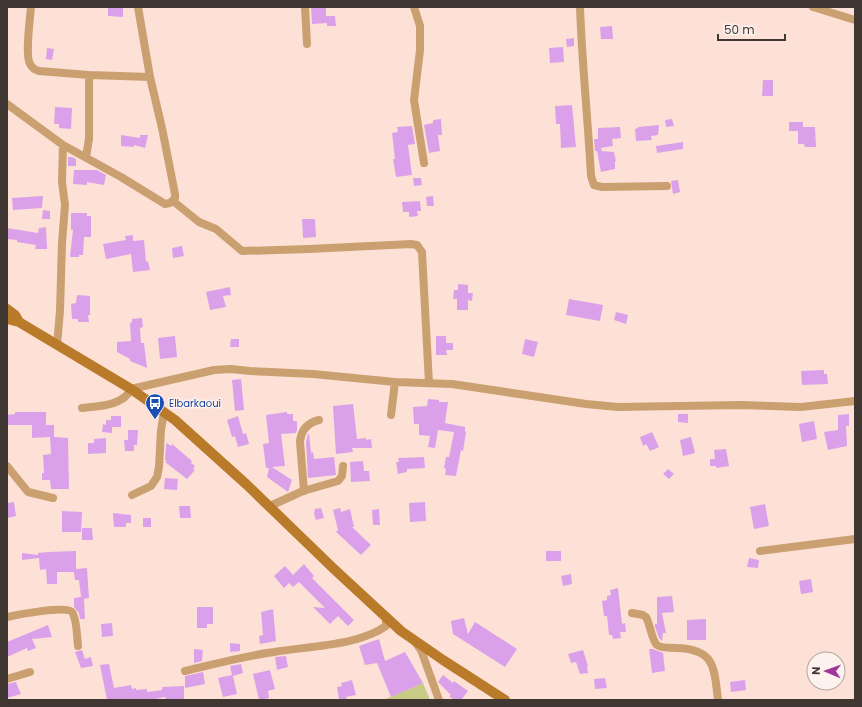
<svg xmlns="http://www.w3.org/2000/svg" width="862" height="707" font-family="Poppins,sans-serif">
	<rect width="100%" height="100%" fill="#fde1d6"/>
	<!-- green -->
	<path fill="#c8cb86" d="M423,683L430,700H383Z"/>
	<!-- building -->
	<path fill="#daa1ea" d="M108,7H123V17L108,16Z
		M311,7H326V16H335L336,26H327V23L312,24Z
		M612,26L613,39H601L600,27Z
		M574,38V46L567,47L566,39Z
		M563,47L564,62L550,63L549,48Z
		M47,48L54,49L52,60L46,59Z
		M763,80H773V96H762Z
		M572,105L576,147L561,148L560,124H556L555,106Z
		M55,107L72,108L71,129L59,128V124H54Z
		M441,119L442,135H438L440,151L429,153L424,125L433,123V120Z
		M672,119L674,126L666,127L665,120Z
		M789,122H803V127H815L816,147H805L804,144H798V131H789Z
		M659,125L658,135L651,136L652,140L636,141L635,129L638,128V127Z
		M412,126L415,144L408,145L412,175L396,177L393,159H395L392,133L398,132L397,127Z
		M620,127L621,138L612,139L613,146L601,148L602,151H600L614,152L616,161H615V169L601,172L597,151H595L594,139H598V128Z
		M121,135L140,138V135H148L145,148L134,145V147L121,146Z
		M683,142V149L657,153L656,146Z
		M68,157H72L76,159V166H68Z
		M74,170H97L106,175L104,185L87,182V185L73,184Z
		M413,178H421L422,185L414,186Z
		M678,180L680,192L673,194L671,181Z
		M43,196L42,208L13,210L12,198Z
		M433,196L434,206H427L426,197Z
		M420,201L421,211H417L418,216L409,217V212H403L402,202Z
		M43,210L50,211V219H42Z
		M71,213H87V216H91V237H84L83,255H79V257H70L73,230H71Z
		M302,219H315L316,237L303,238Z
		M46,227L47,249H35L36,245L17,242V240L7,239V228L38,233L39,228Z
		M133,235V241L144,240L146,262L148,261L150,270L133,272L131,254L106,259L103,244L126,240L125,236Z
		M182,246L184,256L173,258L172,248Z
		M458,284L468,285V293H473L472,301L468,300V310H457V299H453L454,290H458Z
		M230,287L231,295L223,296L226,307L210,310L206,292Z
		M77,295L90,296V315H88L89,322H78V319H72L71,304L76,303Z
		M569,299L603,305L600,321L566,315Z
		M616,312L628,315L626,324L614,320Z
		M142,318L143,327L140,328L141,343H144L147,368L130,361V359L117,352V342L131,341L130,323L132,322V319Z
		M175,336L177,357L160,359L158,338Z
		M436,336H446V343H453V350H446L447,355H436Z
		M231,339H239V347H230Z
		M525,339L538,342L534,357L522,354Z
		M824,370V374H827L828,384L802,385L801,371Z
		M241,379L244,410L235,411L232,380Z
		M428,399L439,400V402H448L445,423L465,427V431L466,432L463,451L461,450L456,476L445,475L446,469L444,468L446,457H449L454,432L438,430L435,448L428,447L430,436L419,435V424H414L413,407L427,406Z
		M353,404L357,439L366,438V440L371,439L372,448H352L353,452L336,454L333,406Z
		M15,412H46V425H54V437L68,438L69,489H51L50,480H42V473H44L43,455L51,454L50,437L32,438V425H7V415L15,414Z
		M287,412V414H293V421H297V430L296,433L281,434L285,466L272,467L292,480L288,492L267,477L269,468H266L263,444L269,443L266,415Z
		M678,414H688V423L678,422Z
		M849,414V426H846L847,446L828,450L824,432L838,430V415Z
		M111,416H121V427H112V433L102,432L103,424L106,425V420H111Z
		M238,416L243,434L246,433L249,444L238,447L235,436L232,437L227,420Z
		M814,421L817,439L802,442L799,424Z
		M128,430H138L137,445H134V451H125L124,440H128Z
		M652,432L659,447L650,451L646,444L643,446L640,437Z
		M308,434H309L311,453L313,452L314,459L334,457L336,475L308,478L306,442Z
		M691,437L695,453L683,456L680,440Z
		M106,438V453L88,454V443H94V439Z
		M167,443L171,446L172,444L192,461L191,463L195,466L193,469L195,470L187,479L165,462L167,461L165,460L166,445Z
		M726,449L729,466L716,468V466H710V459H715L714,450Z
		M424,457L425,468L407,469V472L398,474L396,462H399L398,458Z
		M363,461L364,471H369L370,481L351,482L350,462Z
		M668,469L674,474L669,479L663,474Z
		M165,478L178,479L177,490L164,489Z
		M14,502L16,516L7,518V503Z
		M425,502L426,521L410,522L409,503Z
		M765,504L769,526L754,529L750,507Z
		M179,506H190L191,518H180Z
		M321,508L324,518L316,520L314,514L315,509Z
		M340,508L341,512L350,509L354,527H352L371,545L361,555L336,532L338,530L333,510Z
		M379,509L380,525H373L372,510Z
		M62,511L82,512L81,532H62Z
		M113,513L131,515V523H126V527H114Z
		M143,518H151V527H143Z
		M82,528H92L93,540H82Z
		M76,551V569L87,568L89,598L84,599L85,619H80L79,613L74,607V598L81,597L79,580H75L74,572H57V584H47L46,569L40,570L39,558L22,560V553L38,555V553L48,552Z
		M546,551H561V561H546Z
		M749,558L759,560L758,568L747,567Z
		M304,564L314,576L312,578L354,620L348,626L338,616L330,624L313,607L325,608L299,582L293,587L289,583L284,588L274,576L285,566L293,575Z
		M571,574L572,584L563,586L561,576Z
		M811,579L813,592L801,594L799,581Z
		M618,588L622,624L625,623L626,632H620L621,638L613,639L612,635H609L607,616H604L602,601L607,600V596L611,595L610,590Z
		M672,596L674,612L662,613L666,633H663L662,641L659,638L655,627V624H657V597Z
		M197,607H213V624H207V628H197Z
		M273,609L276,641L260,644L259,636L263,635L261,612Z
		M464,618L468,634L475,622L517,649L505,667L453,634L451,621Z
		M706,619V640H687V620Z
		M112,623L113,636L102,637L101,624Z
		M48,625L52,637L32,639L36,648L28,651L27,648L7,657V642Z
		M379,639L385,661L405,652L423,683L391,697L377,663L365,665L359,646Z
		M230,643L240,644V651L230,652Z
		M194,649L203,650L202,661L194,663Z
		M649,649H653L663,653L665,671L652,673Z
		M82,650L85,659L91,657L93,666L81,668L75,652Z
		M583,650L588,666H587L588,673L580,674L576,662L571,663L568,654Z
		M286,656L288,667L277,670L275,657Z
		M109,664L114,688L131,685L132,689L136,688V690L147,689V692L162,690V687L184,686V700H166L165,697L150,700H107L100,665Z
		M241,664L243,673L233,676L237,694L223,697L218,678L232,675L230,666Z
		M270,670L275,689L268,691L269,698L259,700L253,674Z
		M203,672L205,684L185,688V676Z
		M443,675L453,683L454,681L468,691L461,700H454L449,696L451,695L438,682Z
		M605,678L607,688L595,689L594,679Z
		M352,680L356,695L346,697L347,700H339L337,687L342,686L341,683Z
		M745,680L746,690L731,692L730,682Z
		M16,682L21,694L7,698V684Z"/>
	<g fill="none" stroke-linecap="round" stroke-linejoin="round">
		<!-- street -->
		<path stroke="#caa071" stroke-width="8" d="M31,7C30,19 25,56 30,64C32,68 35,70 39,71L89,75L150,77
			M305,7L307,44
			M414,7L420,26V50L414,100L424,163
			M580,7C582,64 588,120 591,176L594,185L602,187L667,186
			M813,7L855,20
			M7,104L63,145L121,177L165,204L170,203L175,198V194L162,128L150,77L138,7
			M86,157L89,139V75
			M173,201L199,222L216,229L242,251L309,249L411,244L417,245L422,252L429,383
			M57,345L60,311L62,243L65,205L62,182L63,145
			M82,408C99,406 123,406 131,389L214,370L231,369L250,371L313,374L395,382L452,384L586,404L618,407L741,405L801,407L855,401
			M391,415L395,382
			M7,466L28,492L53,498
			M304,491L300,442C301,430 307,423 319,420
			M132,495L151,486L157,477L159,467L161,430L164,412
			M270,506L303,491L338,481L342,476L343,466
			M760,551L855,539
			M632,613L643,615L646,617C650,624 652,641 657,645C662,649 671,647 676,648C715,649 714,667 718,700
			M7,617C16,615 68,605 72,612C77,619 77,638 78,646
			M415,642L421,650L439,700
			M185,671C215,664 244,656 274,652C308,646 358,646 386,626V617
			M7,679L30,672"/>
		<!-- secondary -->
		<path stroke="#b97a29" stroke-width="10" d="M7,309L15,315L19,322
			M7,319L19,322L131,389L175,420L246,484L334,569L401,631L443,660L505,700"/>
	</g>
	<!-- icons -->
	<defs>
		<g id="bus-pin" transform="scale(1)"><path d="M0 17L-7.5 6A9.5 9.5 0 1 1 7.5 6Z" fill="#1a4fb4" stroke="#fef2ee"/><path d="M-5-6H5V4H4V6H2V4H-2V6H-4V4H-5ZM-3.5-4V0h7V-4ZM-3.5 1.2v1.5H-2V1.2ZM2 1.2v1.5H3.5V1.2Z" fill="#fff"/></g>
	</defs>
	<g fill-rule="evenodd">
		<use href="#bus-pin" x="155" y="403"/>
	</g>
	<g text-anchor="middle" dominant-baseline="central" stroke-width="3" stroke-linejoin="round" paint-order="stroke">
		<!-- transit labels -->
		<g font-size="10" fill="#164399" stroke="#fef2ee" text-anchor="start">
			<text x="169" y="403">Elbarkaoui</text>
		</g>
	</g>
	<!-- border -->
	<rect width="862" height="707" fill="none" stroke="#413732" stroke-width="16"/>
	<!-- north arrow -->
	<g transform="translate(826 671) rotate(272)"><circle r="19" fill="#fef2ee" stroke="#b2a7a3"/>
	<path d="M0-3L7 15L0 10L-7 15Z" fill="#a03697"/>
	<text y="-6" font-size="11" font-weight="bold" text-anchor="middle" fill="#413732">N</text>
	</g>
	<!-- scale -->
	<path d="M718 34v6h67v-6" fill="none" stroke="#413732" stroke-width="2"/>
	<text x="724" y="34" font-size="12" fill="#413732" stroke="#fef2ee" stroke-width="3" paint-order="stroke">50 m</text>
</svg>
